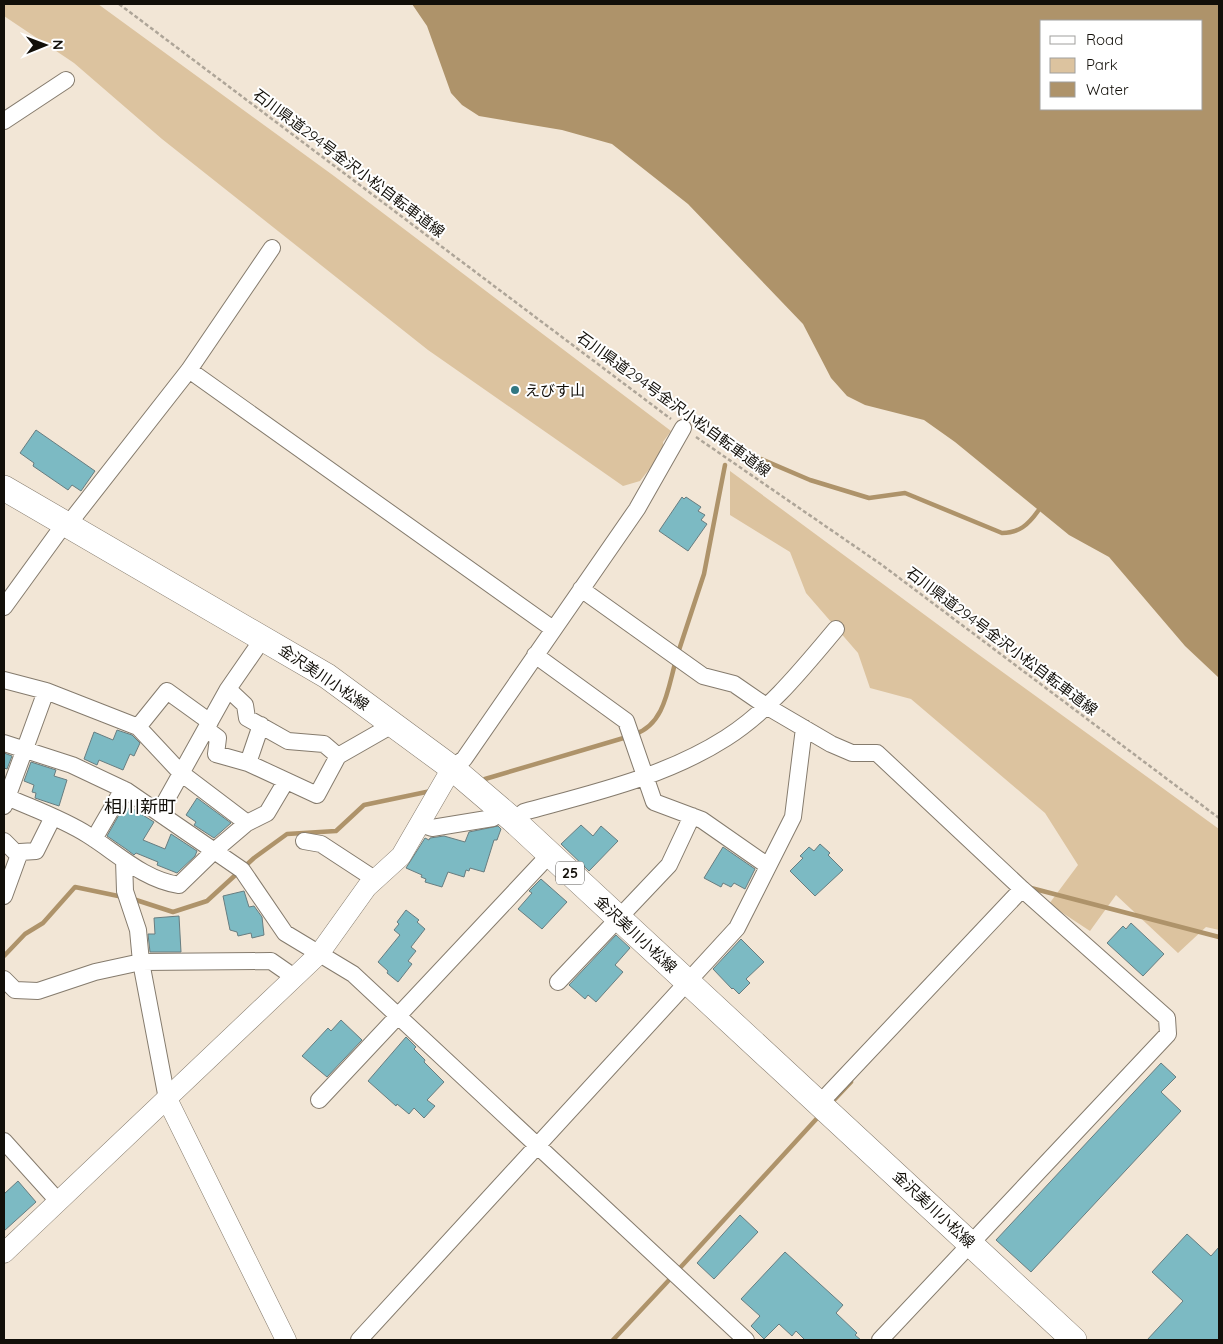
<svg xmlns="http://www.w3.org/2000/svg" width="1223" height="1344" font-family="Quicksand,'Noto Sans JP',sans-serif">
	<rect width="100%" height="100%" fill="#f2e6d6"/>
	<!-- green -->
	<path fill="#dcc39f" d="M4,4H98L334,176L671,431L663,442V456L655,462L640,481L623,486L428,350L162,139L74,63L4,16Z
		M730,471L975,652L1219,829V930L1206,927L1178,953L1116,895L1090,931L1049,904L1078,865L1045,813L911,699L870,688L858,653L806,593L790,552L730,515Z"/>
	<!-- water -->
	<path fill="#ae936a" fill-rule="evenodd" d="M412,4H1219V678L1185,646L1109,557L1069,535L955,442L924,420L865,405L847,396L831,378L803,324L688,204L612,144L562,130L479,116L462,105L451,93L427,26ZM1042,21H1202V109H1042Z"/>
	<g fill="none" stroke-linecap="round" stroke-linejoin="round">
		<!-- stream -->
		<path stroke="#ae936a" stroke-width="4.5" d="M739,457L761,459L810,480L869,498L905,493L1002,533C1019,533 1028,525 1038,511
			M678,653L704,574L725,465
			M635,734C665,724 668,687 676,660
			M485,779L627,737
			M1031,888L1219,937
			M133,899L173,912L207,901L254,858L287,834L336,831L364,805L431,791
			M4,956L25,934L43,923L75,887L123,897
			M835,1099L851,1082
			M679,1269L820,1115
			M613,1340L670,1279"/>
	</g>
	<!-- building -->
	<path fill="#7cbac3" stroke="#687d80" d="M36,430L95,471L81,491L72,485L68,490L33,466L34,463L20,453Z
		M682,497L684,499L686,497L701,507L698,511L705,515L701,520L707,524L688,551L659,531Z
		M117,730L132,735L140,743L134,756L130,754L123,770L99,760L97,765L84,759L94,732L113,740Z
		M4,753L12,756L7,769L4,768Z
		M31,762L56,770L54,776L67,780L59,806L35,798L36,793L32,792L34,785L24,781Z
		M197,798L231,823L214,838L194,825L196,822L186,815Z
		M124,806L132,811L133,809L154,822L143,840L165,849L171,834L197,851L195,856L177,873L157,865L158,862L136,853L134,855L126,849L107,836Z
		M581,825L593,836L601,826L618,841L589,871L561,844Z
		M498,826L501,829L497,840H494L484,872L470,868L469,871L466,870L464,877L448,872L442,887L425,882L426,879L421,877L422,875L406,868L425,838L429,840L430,838L444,836L465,842L469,832Z
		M820,844L830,853L828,855L843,870L815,896L790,871L803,858L800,856L809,847L814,851Z
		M723,847L755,869L745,889L734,883L731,887L723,883L721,887L704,878Z
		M541,879L567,902L542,929L518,909L532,893L529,891Z
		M244,891L249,907L254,906L262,917L264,935L252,938L251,933L238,936L237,932L230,930L223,896Z
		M406,910L419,920L417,922L425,929L411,947L416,951L408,961L412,964L398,982L387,973L388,971L378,962L400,935L394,930L399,924L397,922Z
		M179,916L181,952H150L148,934H155L154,918Z
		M1131,923L1164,954L1143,976L1107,943L1123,926L1126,929Z
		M616,935L630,948L615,965L623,972L596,1002L588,995L585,999L569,985Z
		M741,939L764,962L746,979L750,983L739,994L733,988L732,989L713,969Z
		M341,1020L362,1040L327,1077L302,1056L328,1028L331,1031Z
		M406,1037L416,1047L414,1049L425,1060L424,1062L444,1082L427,1100L435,1106L424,1118L414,1108L409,1114L397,1104L396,1106L368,1081Z
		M1161,1063L1176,1077L1161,1092L1181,1111L1031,1272L996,1240Z
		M18,1181L36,1202L4,1231V1194Z
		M740,1215L758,1232L714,1279L697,1263Z
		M1187,1234L1211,1256L1219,1247V1340H1147L1183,1301L1152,1272Z
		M785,1252L843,1305L836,1313L857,1333L855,1335L861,1340H805L796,1331L792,1336L779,1324L764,1339L751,1326L760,1316L741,1299Z"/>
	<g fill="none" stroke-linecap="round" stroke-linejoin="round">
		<!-- minor casing -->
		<g stroke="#857b6d" stroke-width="18">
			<path id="minor" d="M4,121L66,80
				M189,370L553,629
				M581,589L703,676L734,684L766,706L831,744L852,753H877L1022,889L1167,1018L1168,1034L880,1340
				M4,607L65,523L74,517L189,370L272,248
				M535,655L626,721L654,802L702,820L768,866
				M4,680L46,691L138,727L181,773L247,823
				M228,689L245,705L247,718L288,741L324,744L338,756
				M138,727L167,691L210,722
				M206,729L218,738L216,754L248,763L317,795L338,756L394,724
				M4,743L72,765L127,791L242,870L285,933L353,974L746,1340
				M248,763L261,725
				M452,768L464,759L637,509L683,428
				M7,797C34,809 63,819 88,835C117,853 144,880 179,885L214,851L247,823L267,813L286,781
				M4,806L46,691
				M159,813L228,689L264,637
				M513,820L524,812C593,793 665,777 726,738C770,710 803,668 836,629
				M420,824L432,828L493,818L503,812
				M94,839L123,789
				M4,841L19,856
				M304,841L321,844L376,880
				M124,860L125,891L138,930L141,962L167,1099
				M4,896L20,852L36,851L53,817
				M4,979L15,990L38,991L95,972L141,962L271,961L294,977
				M558,982L669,865L692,816
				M319,1100L550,854
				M820,1103L1022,889
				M4,1141L58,1201
				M359,1340L737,928L793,817L804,728"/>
		</g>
		<!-- tertiary casing -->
		<g stroke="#857b6d" stroke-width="21">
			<path id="tertiary" d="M167,1099L286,1340
				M4,1253L319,954L367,887L401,856L452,768"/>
		</g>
		<!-- primary casing -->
		<g stroke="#857b6d" stroke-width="26">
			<path id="primary" d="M4,488L327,676L452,768L513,820L1074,1340"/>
		</g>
		<!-- path -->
		<path stroke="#aea598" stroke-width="2.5" stroke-dasharray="4 2.5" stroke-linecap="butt" d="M119,4L671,419
			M696,437L882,565L1219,818"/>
		<!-- minor -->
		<use href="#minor" stroke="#fff" stroke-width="16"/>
		<!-- tertiary -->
		<use href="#tertiary" stroke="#fff" stroke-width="20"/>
		<!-- primary -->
		<use href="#primary" stroke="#fff" stroke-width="25"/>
	</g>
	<!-- markers -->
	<circle fill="#307782" stroke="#fff" stroke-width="2" cx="515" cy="390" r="5"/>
	<g text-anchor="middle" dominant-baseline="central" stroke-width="4" stroke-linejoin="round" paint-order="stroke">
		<!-- shield labels -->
		<rect fill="#fff" stroke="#595753" stroke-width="1" x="556" y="861.5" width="28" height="23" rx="4"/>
		<g font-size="14" font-weight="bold" fill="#120f09">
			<text x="570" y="873">25</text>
		</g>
		<!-- street labels -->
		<g font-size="15" fill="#120f09" stroke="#fff">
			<text transform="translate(349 163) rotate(37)">石川県道294号金沢小松自転車道線</text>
			<text transform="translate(674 404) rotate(36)">石川県道294号金沢小松自転車道線</text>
			<text transform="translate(1002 641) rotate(37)">石川県道294号金沢小松自転車道線</text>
			<text transform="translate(324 677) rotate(34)">金沢美川小松線</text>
			<text transform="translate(636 934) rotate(43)">金沢美川小松線</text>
			<text transform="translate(934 1209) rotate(43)">金沢美川小松線</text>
		</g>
		<!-- poi labels -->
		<g font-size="15" fill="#120f09" stroke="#fff" text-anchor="start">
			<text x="525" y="390">えびす山</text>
		</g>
		<!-- quarter labels -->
		<g font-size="18" fill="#120f09" stroke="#fff">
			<text x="140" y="806">相川新町</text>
		</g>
	</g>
	<!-- border -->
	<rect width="1223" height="1344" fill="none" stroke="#120f09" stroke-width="10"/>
	<!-- legend -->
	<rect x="1040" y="20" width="162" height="90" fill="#ffffff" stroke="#a09f9d"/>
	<rect x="1050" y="36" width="25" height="8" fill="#ffffff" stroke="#a09f9d"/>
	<text x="1086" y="45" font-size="15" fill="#120f09">Road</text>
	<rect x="1050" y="58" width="25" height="15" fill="#dcc39f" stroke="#a09f9d"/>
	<text x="1086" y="70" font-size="15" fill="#120f09">Park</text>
	<rect x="1050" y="82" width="25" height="15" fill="#ae936a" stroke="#a09f9d"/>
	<text x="1086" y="95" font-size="15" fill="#120f09">Water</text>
	<!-- north arrow -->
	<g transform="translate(45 45) rotate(89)" stroke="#ffffff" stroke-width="4" paint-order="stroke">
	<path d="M0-4L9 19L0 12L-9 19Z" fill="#120f09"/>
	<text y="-8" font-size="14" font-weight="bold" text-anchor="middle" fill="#120f09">N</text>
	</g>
</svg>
